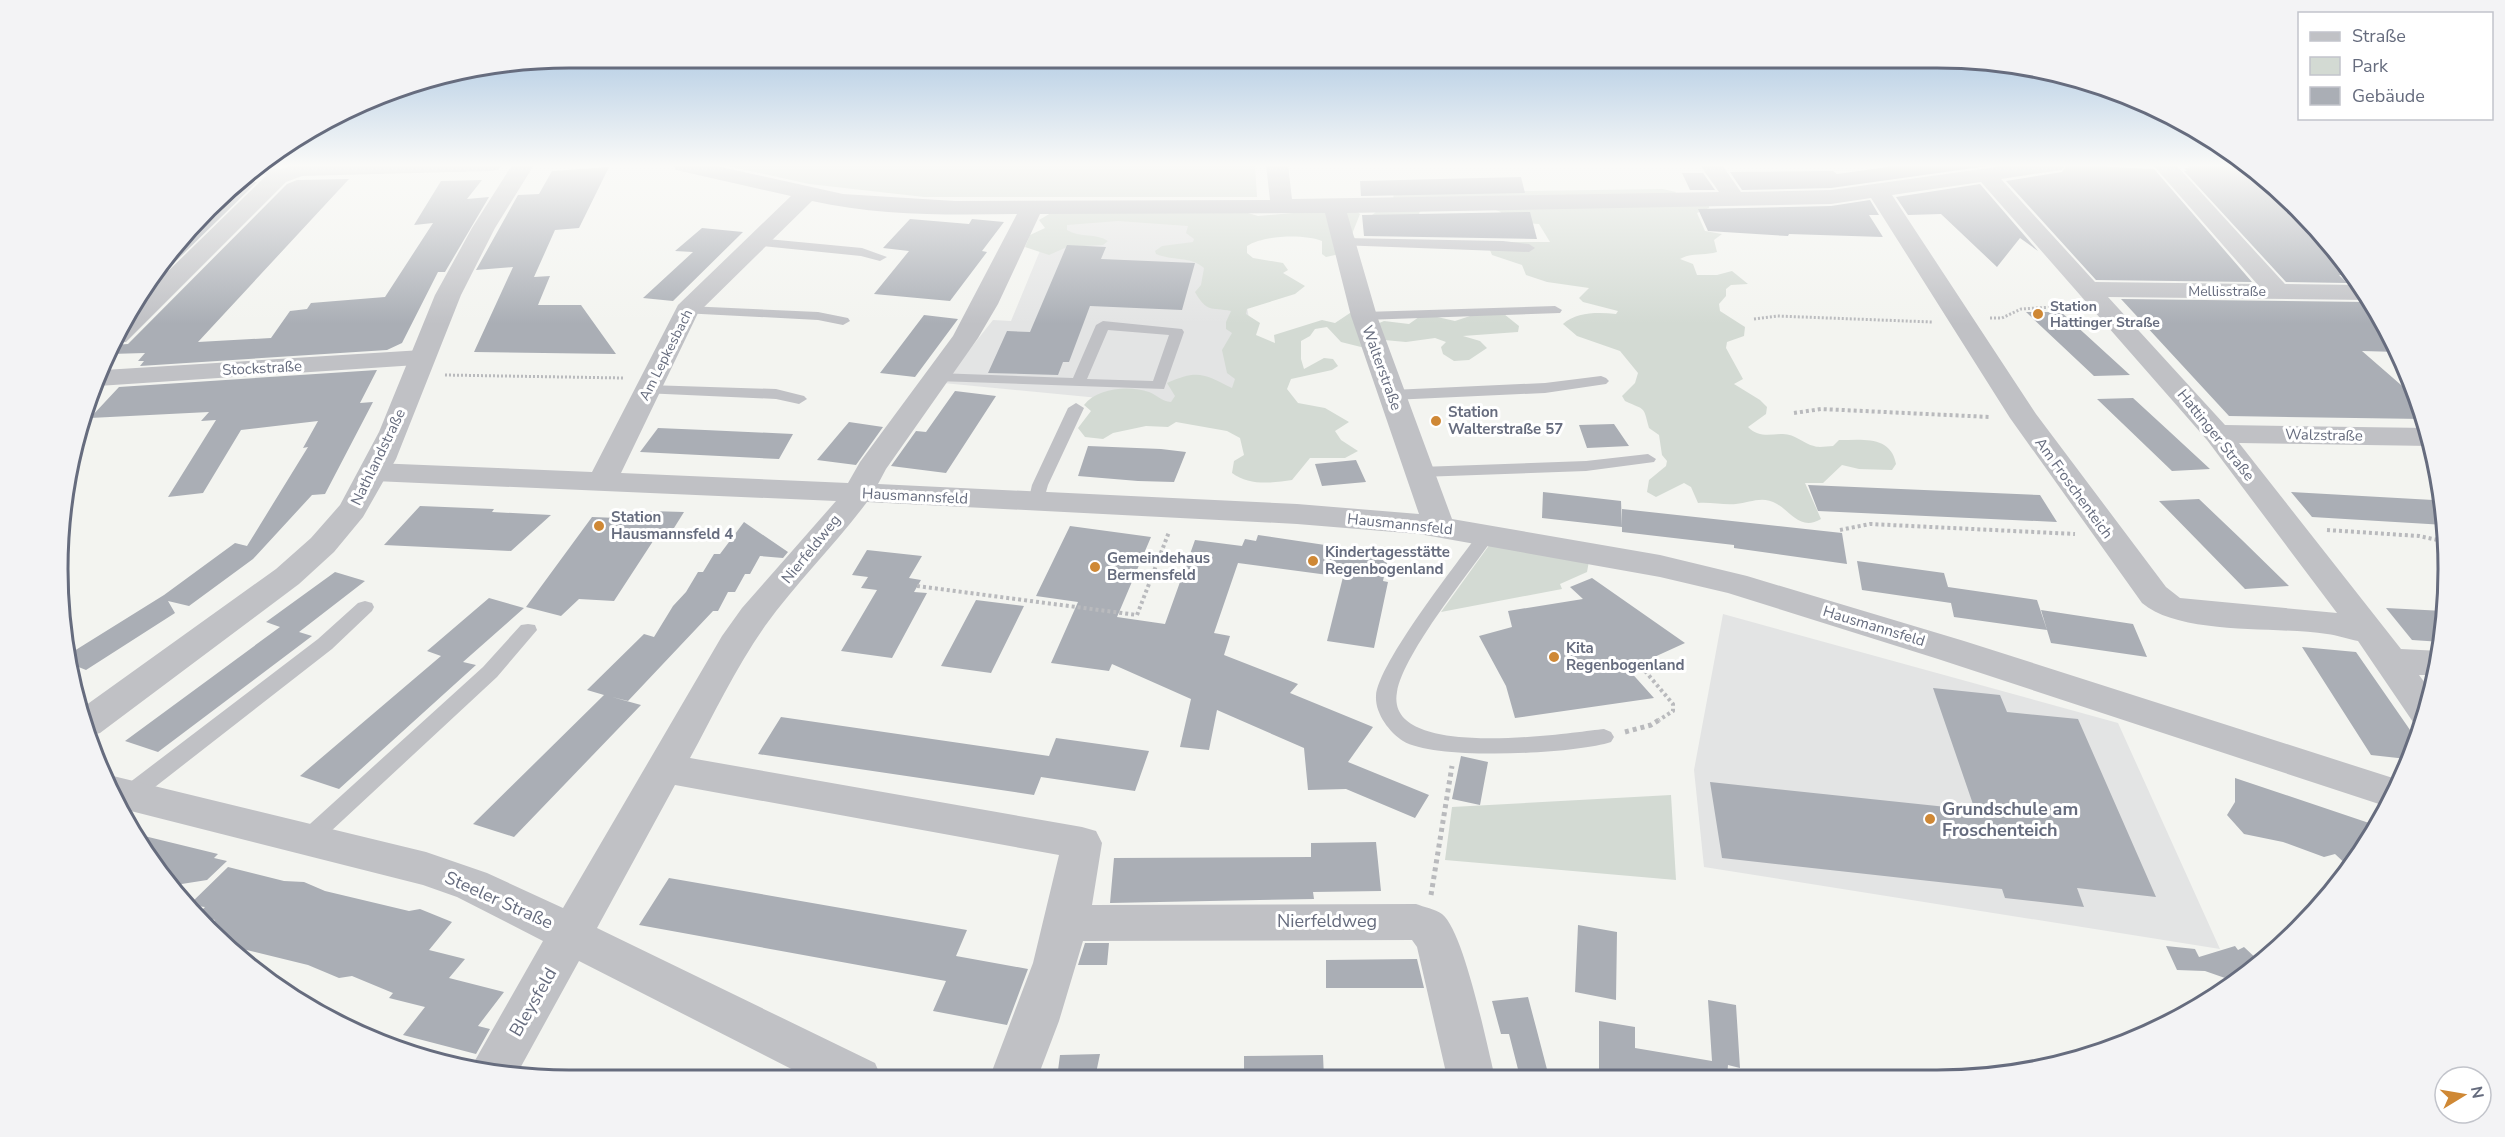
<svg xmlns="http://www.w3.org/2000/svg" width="2505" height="1137" font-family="'Nunito Sans',sans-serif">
	<rect width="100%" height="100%" fill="#f3f4f0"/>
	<!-- built -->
	<path fill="#e3e4e4" d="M1058,218H1232L1265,414L943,383L993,320L1011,321L1051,224Z
		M1723,614L2118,723L2220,949L1704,867L1694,770Z"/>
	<!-- green -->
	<path fill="#d3dad3" d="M723,165H1255L1257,197H924L809,184Z
		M1663,189L1676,192L1674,196L1709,204V208L1697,213L1705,231L1722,234L1714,240L1717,252C1704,256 1692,252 1680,259L1693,264L1697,275H1717L1732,271L1748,284L1731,285L1726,289V296L1719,304L1720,311L1745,327L1744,336L1727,342L1726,348L1743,379L1734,384L1760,400L1767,407L1766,414L1748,427C1759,438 1770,434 1783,434C1795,434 1804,444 1814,446C1819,448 1827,446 1833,446L1839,440C1862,440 1891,435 1896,464L1892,470L1859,469L1842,465L1823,483H1805L1821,519C1801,531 1792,513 1777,504C1762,495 1750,503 1736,504C1723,505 1711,502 1698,503L1691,487L1684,483L1656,497L1647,492L1649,480L1666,466L1667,461L1662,455L1659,435L1649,428C1643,405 1646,411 1625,401L1622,396L1635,383L1638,373L1620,351L1577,336L1563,324C1576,312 1598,312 1616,314L1618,311L1583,302L1579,298L1589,288L1547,282L1526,275L1522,265L1492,255L1490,250L1503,242H1550L1539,224L1497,221L1501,212L1491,208H1423L1419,213L1421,219L1372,215L1393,199L1394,193Z
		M1352,208L1360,214L1352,234L1357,241L1353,251L1326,257L1322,254V241C1305,234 1263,235 1247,246V253L1253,258L1283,263L1288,270L1283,273L1305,286L1295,294L1247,309L1246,314L1260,323L1256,335L1275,343L1274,335L1322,320L1335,323L1353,311L1377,324L1384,321L1409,324L1419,317L1433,316L1455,321L1479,313L1504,314L1519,326L1518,332L1463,336L1480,341L1487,348L1469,360L1454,361L1443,354L1441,347L1446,342L1435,338L1406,342L1384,340L1365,348L1341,342L1327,327L1315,329L1310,336L1301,341V359L1304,369L1324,358L1333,359L1338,366L1332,370L1291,379L1287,389L1298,403L1325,408L1349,422L1335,431L1341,440L1358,451L1345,458H1310L1292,480C1273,483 1249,486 1232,473L1234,461L1244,455L1240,438L1227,431L1176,422L1168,427L1146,426L1113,433L1103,439L1085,437L1078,428L1091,411L1084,405C1097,388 1129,385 1149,392C1157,395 1161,401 1171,402L1175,396L1167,383C1198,369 1204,374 1232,388L1235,379L1227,373L1222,350L1232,333L1226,329V322L1231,311C1211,307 1207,313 1195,292L1201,285L1204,268C1191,256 1172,261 1156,254L1155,251L1162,246L1193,242L1194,239L1186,233L1188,226L1118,221L1067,225V230C1080,238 1096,233 1108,241L1103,245L1067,247L1049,255L1025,247L1030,235L1045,228L1039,220L1051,213H1248L1258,216Z
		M1490,544L1589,561L1587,572L1560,584L1562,589L1441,612Z
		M1671,795L1676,880L1445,860L1452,807Z"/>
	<!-- building -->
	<path fill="#aaaeb5" d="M1902,165H1995L1831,188L1742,190L1730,172L1833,171L1837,174Z
		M2067,165L2154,169L2252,282L2096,280L2006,181L2062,172Z
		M2187,165H2247L2274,184L2324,237H2314L2354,276L2339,275L2347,283L2286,282L2184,171H2187L2184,168H2190Z
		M609,167L579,228L555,230L534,277L550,276L538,305H581L616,354L474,352L513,267L476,270L518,195L539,194L552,171Z
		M1682,173H1703L1715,190H1690Z
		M1521,177L1525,193L1361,196L1360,181Z
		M349,179L198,342L271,338L290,311L307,309L311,303L385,297L433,223L414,225L441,181L482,180L467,199L489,197L445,272H438L402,343L387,350L140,366L144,361H138L145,353L110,354L113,345L128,344L287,184L297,180Z
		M233,182H257L140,296L232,184Z
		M1980,184L2038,251L2020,238L1997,267L1941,214L1908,215L1896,197Z
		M1870,200L1879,215H1869L1883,237L1789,234L1788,236L1708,231L1698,209L1831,206Z
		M1530,212L1537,239L1364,236L1362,215Z
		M910,219L969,224L972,219L1004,222L982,251L987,252L950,301L874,294L909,251L883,248Z
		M702,228L743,232L673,301L643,298L693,252L675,251Z
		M1067,245L1106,247L1101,259L1195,263L1182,310L1090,306L1069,362H1063L1058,375L988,373L1007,331L1030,332Z
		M2121,299L2366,302L2377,312L2399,352L2362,351L2416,398L2424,419L2229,416Z
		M2026,312H2061L2130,375L2094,376Z
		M924,315L958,319L915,377L880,373Z
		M377,370L360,403L373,402L325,494L312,495L253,559L189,606L168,601L175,613L86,670L66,662V656L164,595L235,543L247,546L308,447L303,448L318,421L241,430L203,493L168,497L216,420L201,421L209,412L90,418L119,387Z
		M955,391L996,396L946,473L891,466L916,431L926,432Z
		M2133,398L2170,432L2210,469L2172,471L2097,399Z
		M849,422L883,427L856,465L817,460Z
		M1614,424L1629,446L1587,448L1579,425Z
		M658,428L705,430L793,434L779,459L640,452Z
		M1088,446L1161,449L1186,452L1174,482L1138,481L1078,476Z
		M1356,460L1366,482L1322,486L1315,464Z
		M1808,485L2040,495L2057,522L1818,511Z
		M1543,492L1621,501L1622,527L1542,518Z
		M2291,492L2433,500L2443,511L2445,525L2312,517Z
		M2199,499L2242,540L2289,586L2245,589L2159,501Z
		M420,506L494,509L492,512L551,515L511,551L384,545Z
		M1622,509L1842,533L1847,564L1734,548V545L1622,532Z
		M650,511L684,512L669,536L657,535L614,601L579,599L561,616L526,607L592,517L644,519Z
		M744,522L788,552L783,558L760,556L750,574H745L735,592H728L718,611H713L628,701L612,697L641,705L514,837L473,824L604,695L587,690L644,634L654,637L673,606L686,592L698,572H703L714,554H720Z
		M1070,526L1151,537L1117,617L1165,624L1195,540L1242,546L1245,539L1256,541L1258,535L1365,551V555L1388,558L1383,581L1388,582L1374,648L1327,641L1343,577L1238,563L1214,633L1230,636L1224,655L1298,684L1290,693L1373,727L1348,762L1429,795L1415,818L1346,789L1308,790L1304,748L1217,710L1209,750L1180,747L1191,699L1112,664L1109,671L1051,663L1078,602L1036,596Z
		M867,550L922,556L909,578L921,580L914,592L927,593L892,658L841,651L877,590L861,588L868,577L852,575Z
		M1857,561L1944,573L1948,587L2037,600L2047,630L1954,617L1951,603L1862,590Z
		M335,572L365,581L299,632L312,636L158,752L125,741L280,627L266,622Z
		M1592,578L1685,643L1628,669L1654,698L1515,718L1506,686L1479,636L1512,627L1508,611L1583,599L1570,587Z
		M489,598L524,608L463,662L476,665L339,789L300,776L441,656L427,651Z
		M976,600L1024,606L991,673L941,666Z
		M2386,608L2444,611L2442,642L2412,640Z
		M2041,610L2133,624L2147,657L2051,643Z
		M2302,647L2356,652L2417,740L2407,759L2371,755Z
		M1933,688L2000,695L2007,712L2078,719L2156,897L2077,888L2084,907L2005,898L2002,889L1722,858L1710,782L1975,810Z
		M781,717L1049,756L1056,738L1149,751L1135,791L1041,777L1034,795L758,754Z
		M1461,756L1488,762L1480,805L1452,799Z
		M2235,778L2372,824L2349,867L2335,854L2324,857L2283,842L2244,834L2227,815L2235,802Z
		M132,833L218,854L214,858L227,861L207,880L169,886Z
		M1376,842L1381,891L1313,892L1314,899L1110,903L1114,858L1311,857V843Z
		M228,867L284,881L304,882L325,891L409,911L420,909L452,922L429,950L465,959L449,978L504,992L478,1026L490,1029L476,1054L403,1035L425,1007L389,998L393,993L352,976L339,978L308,965L226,945L208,928L215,920L196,916L205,907L189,905Z
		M669,878L967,930L956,956L1028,969L1007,1025L933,1011L946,981L639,925Z
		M1578,925L1617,932L1616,1000L1575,992Z
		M1085,943H1109L1107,965H1078Z
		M2166,946L2195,949L2199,957L2235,946L2238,950L2244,947L2260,962L2238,980L2234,975L2225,978L2205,971L2177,970Z
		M1417,959L1424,988H1326V960Z
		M1528,997L1537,1031L1549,1077H1520L1509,1034H1501L1492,1001Z
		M1708,1000L1736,1005L1740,1068L1728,1065L1727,1076L1599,1077V1021L1635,1027V1048L1712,1061Z
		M1100,1054L1095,1078H1057L1060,1055Z
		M1323,1055L1324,1078H1244V1056Z"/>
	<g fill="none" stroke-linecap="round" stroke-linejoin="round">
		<!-- path-far2 -->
		<path stroke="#b9babd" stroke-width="3" stroke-dasharray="2 2" stroke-linecap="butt" d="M1990,318H2002L2021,309L2068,306
			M1754,319L1777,316L1932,322
			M445,375L623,378"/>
		<!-- path-far1 -->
		<path stroke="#b9babd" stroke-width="4" stroke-dasharray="3 3" stroke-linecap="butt" d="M1794,413L1821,409L1990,417
			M1840,530L1870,524L2075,534
			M2327,530L2419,536L2447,542
			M917,586L1137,615L1169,532
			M1645,671L1673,704V711L1659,720"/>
		<!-- path -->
		<path stroke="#b9babd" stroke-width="5" stroke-dasharray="4 4" stroke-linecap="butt" d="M1625,732L1651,725L1662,718
			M1431,895L1452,766"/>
		<!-- service -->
		<path fill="#c0c1c5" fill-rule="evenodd" d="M256,166L285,170L291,174L285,178L248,172Z
			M757,238L862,248L887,257L880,261L861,256L752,245L751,242Z
			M1343,238L1503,241L1529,244L1535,248L1529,252L1338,245V239Z
			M687,306L818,312L848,318L850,321L843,325L818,320L682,313L680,310Z
			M1555,306L1562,310L1560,313L1364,320L1357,316L1364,312Z
			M1103,321L1182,329L1184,332L1164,389L937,381L930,377L937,373L1073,378L1096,325ZM1108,330L1169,335L1153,381L1087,379Z
			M1601,376L1606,378L1609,381L1606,384L1545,393L1392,400L1384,395L1392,390L1545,383Z
			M648,385L776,389L804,396L807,399L799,404L776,399L643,393L640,390L643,387Z
			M1076,403L1084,408L1048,485L1042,506H1030L1028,502L1032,485L1068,408Z
			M1648,454L1656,459L1654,462L1586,471L1420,477L1412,472L1420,467L1586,461Z
			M1487,529L1496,534C1471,571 1404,652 1397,692C1384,762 1567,733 1604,729L1611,732L1614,737L1611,742C1574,754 1436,761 1403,741C1389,732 1375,713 1376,696C1378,663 1459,561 1481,530Z
			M365,601L372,603L374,607L372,611L332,649L137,801L129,803L121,801L118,795L121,789L318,639L358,603Z
			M528,624L535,625L537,630L497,677L316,845L308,848L300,845L297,839L300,833L483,667L521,625Z"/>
		<!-- minor -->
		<path fill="#c0c1c5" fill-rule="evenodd" d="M295,165H501L498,170L490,171L302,176L286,182L126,342L114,343L125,313L270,172Z
			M673,165H712L843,194L955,201L1270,200L1266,165H1288L1292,199L1719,192L1700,165H1722L1741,192L1831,190L2010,165H2065L2062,170L2054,171L2001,179L2095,282L2257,284L2153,165H2176L2285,284L2360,285L2369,300L2108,297L2225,425L2428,428L2431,446L2239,443L2401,649L2440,651L2434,675H2419L2431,691L2423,724L2413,722L2358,641C2348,639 2337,635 2327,634C2277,626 2181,636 2142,603L2010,418L1871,198L1831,204L1347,213L1377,316L1452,519L1660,555L1747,576L1964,641L2396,779L2382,805L1938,659L1728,593L1660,577L1419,534L1297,524L867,502C835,545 796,583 765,626C736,667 714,714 690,758L1082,827L1096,831L1102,843L1092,905L1416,904C1424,907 1435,909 1442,914C1464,931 1487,1046 1495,1077H1447L1417,947L1412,940L1083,941L1059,1021L1037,1079H989L1033,963L1059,855L675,785L597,928L875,1063L882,1079H811L579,961L518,1072L473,1064L543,941L457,897L423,885L119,808L108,777L113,776L426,852L487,873L563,908L722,636L742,608L836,501L374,481L363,478L359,472L363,466L374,463L592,472L678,305L791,196L676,170ZM1981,182L2207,440L2337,613L2180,598L2166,587L2036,414L1892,195ZM812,201C878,216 949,215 1017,214L953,336L860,462L848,483L621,473L698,313ZM1325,213L1351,316L1419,514L1297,504L878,484L886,469L978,338L998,304L1040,214Z
			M422,350L432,352L435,358L432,364L98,386L104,370Z"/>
		<!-- tertiary -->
		<path fill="#c0c1c5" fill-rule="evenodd" d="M512,165H534L495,228L461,295L396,459L363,517L334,552L299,584L100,733L92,735L82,708L276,569L311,538L340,505L379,432L435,295L472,228Z"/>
	</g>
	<!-- sky -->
	<linearGradient id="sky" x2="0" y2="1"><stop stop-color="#97badc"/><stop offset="0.51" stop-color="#fafaf8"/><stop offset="1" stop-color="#fafaf8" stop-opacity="0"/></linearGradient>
	<rect width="2505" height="324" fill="url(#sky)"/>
	<!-- markers -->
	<g fill="#cf8835" stroke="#fff" stroke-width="2">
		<circle cx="2038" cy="314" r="6"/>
		<circle cx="1436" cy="421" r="6"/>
		<circle cx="599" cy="526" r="6"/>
		<circle cx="1313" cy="561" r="6"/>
		<circle cx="1095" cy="567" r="6"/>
		<circle cx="1554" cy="657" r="6"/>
		<circle cx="1930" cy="819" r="6"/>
	</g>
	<g text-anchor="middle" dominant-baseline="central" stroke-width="6" stroke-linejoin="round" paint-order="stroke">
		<!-- far-street labels -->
		<g font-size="14" fill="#666c7e" stroke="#fff">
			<text x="2227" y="291">Mellisstraße</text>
			<text transform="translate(666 355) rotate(-63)">Am Lepkesbach</text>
		</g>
		<!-- far-poi labels -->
		<g font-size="14" font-weight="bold" fill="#666c7e" stroke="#fff" text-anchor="start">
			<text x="2050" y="306">Station<tspan x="2050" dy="16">Hattinger Straße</tspan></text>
		</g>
		<!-- street labels -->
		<g font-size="15" fill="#666c7e" stroke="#fff">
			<text transform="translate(262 368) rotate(-3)">Stockstraße</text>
			<text transform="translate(1382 368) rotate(70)">Walterstraße</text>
			<text transform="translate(2216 435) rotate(51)">Hattinger Straße</text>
			<text transform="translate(2324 435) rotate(1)">Walzstraße</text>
			<text transform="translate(378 457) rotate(-64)">Nathlandstraße</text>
			<text transform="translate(2074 488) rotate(54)">Am Froschenteich</text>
			<text transform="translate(915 496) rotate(3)">Hausmannsfeld</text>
			<text transform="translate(1400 524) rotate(6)">Hausmannsfeld</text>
			<text transform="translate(811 549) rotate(-51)">Nierfeldweg</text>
			<text transform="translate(1874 626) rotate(17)">Hausmannsfeld</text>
		</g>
		<!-- poi labels -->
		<g font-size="15" font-weight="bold" fill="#666c7e" stroke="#fff" text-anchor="start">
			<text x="1448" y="412">Station<tspan x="1448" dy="17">Walterstraße 57</tspan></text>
			<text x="611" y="517">Station<tspan x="611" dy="17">Hausmannsfeld 4</tspan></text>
			<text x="1325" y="552">Kindertagesstätte<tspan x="1325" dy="17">Regenbogenland</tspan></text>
			<text x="1107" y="558">Gemeindehaus<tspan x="1107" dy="17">Bermensfeld</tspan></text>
			<text x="1566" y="648">Kita<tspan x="1566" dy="17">Regenbogenland</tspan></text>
		</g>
		<!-- near-poi labels -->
		<g font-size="18" font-weight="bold" fill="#666c7e" stroke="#fff" text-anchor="start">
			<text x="1942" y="809">Grundschule am<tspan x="1942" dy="21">Froschenteich</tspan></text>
		</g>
		<!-- near-street labels -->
		<g font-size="18" fill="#666c7e" stroke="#fff">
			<text transform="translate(499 900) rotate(24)">Steeler Straße</text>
			<text x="1327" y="921">Nierfeldweg</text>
			<text transform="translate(533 1002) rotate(-60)">Bleysfeld</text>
		</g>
	</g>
	<!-- crop -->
	<path d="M0 0H2505V1137H0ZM569 68H1937A501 501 0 0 1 2438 569V569A501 501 0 0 1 1937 1070H569A501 501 0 0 1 68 569V569A501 501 0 0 1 569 68Z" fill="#f3f3f5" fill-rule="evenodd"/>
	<path fill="none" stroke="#666c7e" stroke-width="3" d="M569 68H1937A501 501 0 0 1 2438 569V569A501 501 0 0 1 1937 1070H569A501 501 0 0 1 68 569V569A501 501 0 0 1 569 68Z"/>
	<!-- legend -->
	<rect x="2298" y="12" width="195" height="108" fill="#ffffff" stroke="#c2c4cb" stroke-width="1.5"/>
	<rect x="2310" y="32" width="30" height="9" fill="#c0c1c5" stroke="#c2c4cb" stroke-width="1.5"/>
	<text x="2352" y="42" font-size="18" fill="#666c7e">Straße</text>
	<rect x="2310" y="57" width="30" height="18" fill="#d3dad3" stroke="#c2c4cb" stroke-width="1.5"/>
	<text x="2352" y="72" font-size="18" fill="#666c7e">Park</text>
	<rect x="2310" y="87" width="30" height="18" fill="#aaaeb5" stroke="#c2c4cb" stroke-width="1.5"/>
	<text x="2352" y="102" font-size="18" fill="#666c7e">Gebäude</text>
	<!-- north arrow -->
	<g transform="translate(2463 1095) rotate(79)"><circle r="28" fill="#ffffff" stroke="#c2c4cb" stroke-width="1.5"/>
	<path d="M0-4.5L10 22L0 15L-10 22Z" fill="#cf8835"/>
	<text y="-9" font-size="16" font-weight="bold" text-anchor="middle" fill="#666c7e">N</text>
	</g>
</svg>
